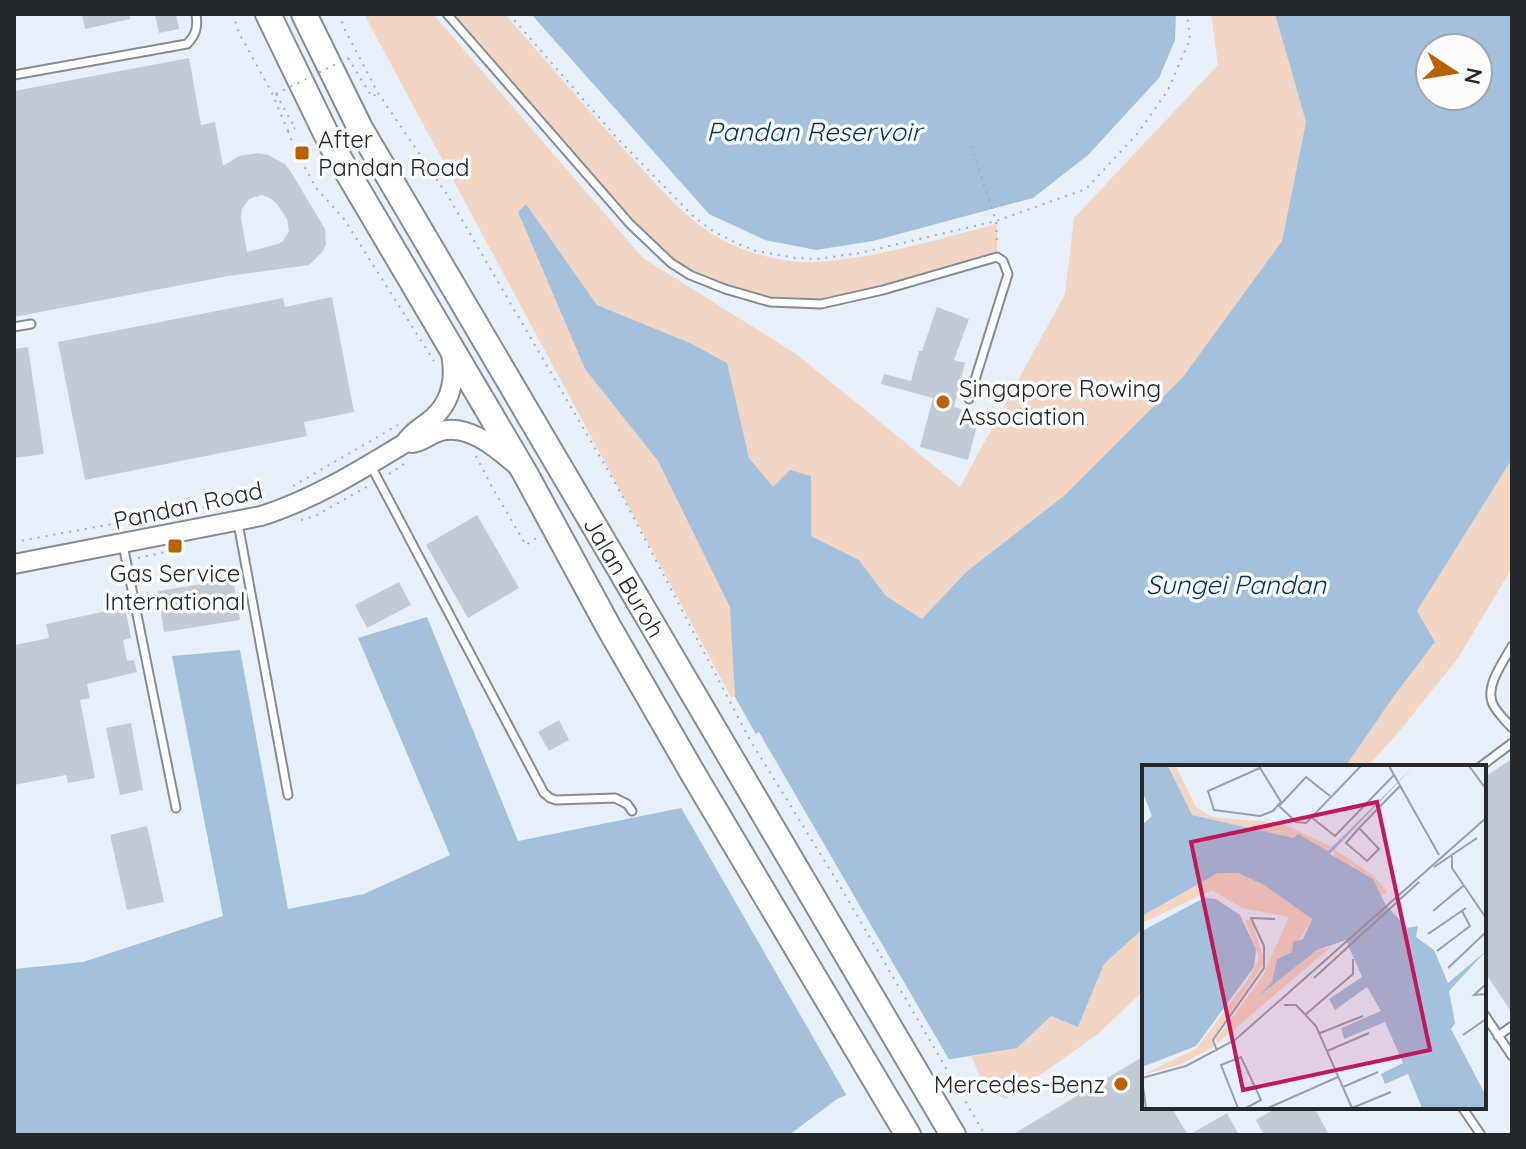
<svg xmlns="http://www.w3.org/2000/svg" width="1526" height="1149" font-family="Quicksand,sans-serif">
	<rect width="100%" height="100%" fill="#e7f0f9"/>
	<!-- green -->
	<path fill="#f2d5c2" d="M364,14H433L643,258L795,353L960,487L1065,294L1074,218L1218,65L1211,14H1275L1306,122L1282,241L1183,377L1065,495L966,572L922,619L886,596L859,560L811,536L749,458L726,363L690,343L597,305L526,204L518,212L585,369L658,461L731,607L735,697H731Z
		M447,14H505C548,63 590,113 634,160C658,186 683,216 714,235C744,253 782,264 818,262C878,258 938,239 997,224V257L821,304L770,302L690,275L630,224Z
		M1512,459V568L1458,658L1397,734L1367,767H1345L1394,696L1435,642L1417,611Z
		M1144,928V990L1098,1034L1006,1099L986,1090L971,1056L1017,1048L1051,1016L1078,1027L1104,964Z"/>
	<!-- water -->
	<path fill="#a3c1dc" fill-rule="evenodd" d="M531,14H1176L1175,40L1159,78L1088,155L1033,198L873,241L816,250L765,240L709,214Z
		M1275,14H1512V459L1417,611L1435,642L1394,696L1345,767H1144V928L1104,964L1078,1027L1051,1016L1017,1048L916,1065L837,1099L789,1135H14V969L83,962L223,916L172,656L240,650L288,909L364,894L450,855L358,638L427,617L518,841L755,793L767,754L735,697L730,607L658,461L585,369L518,212L526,204L597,305L690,343L727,363L749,458L773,487L790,470L811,476V536L859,560L886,596L922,619L966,572L1065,495L1183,377L1282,241L1306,122ZM1430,48H1478V96H1430Z"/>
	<!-- pier -->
	<path fill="#e7f0f9" d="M759,732L951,1063L917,1069L848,1098L679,804L752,790L763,754L752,736Z"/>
	<!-- building -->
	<path fill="#c2cbd3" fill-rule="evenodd" d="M82,14H129L130,19L85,29Z
		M155,14H176L179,29L159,33Z
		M189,58L201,125L215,122L223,166L239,156L258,153L268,155L285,164L291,172L325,229L326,244L323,251L309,265L228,276L14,317V91ZM262,195L270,198L277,204L287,219L289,231L283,241L278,244L247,252L241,218L242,209L249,199Z
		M332,297L354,412L304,422L307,436L85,480L58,342L283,298L285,307Z
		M937,307L969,319L954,360L965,363L954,407L980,414L968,460L920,447L933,398L881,384L884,374L911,381L919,351H922Z
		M28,347L44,454L14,458V349Z
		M477,515L519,588L468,618L426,545Z
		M233,579L240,620L164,632L158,591Z
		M399,582L411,605L367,628L355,605Z
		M125,607L131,638L123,640L127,661L134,660L137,672L87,684L90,698L80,700L95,778L68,783L66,775L14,785V645L49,638L46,624Z
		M559,720L569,740L549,751L538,732Z
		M131,723L143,790L120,795L106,728Z
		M1512,759V1013L1484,971V777Z
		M147,826L164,902L127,910L110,835Z
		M1144,1056V1107H1171L1188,1135H1012Z
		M1278,1107H1314L1329,1135H1264L1256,1120Z
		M1227,1113L1239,1135H1189Z"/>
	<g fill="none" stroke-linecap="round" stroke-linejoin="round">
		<!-- service casing -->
		<g stroke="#848d95" stroke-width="11">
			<path id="service" d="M447,14L630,224L671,263L690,275L725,289L770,302L821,304L883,290L997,257L1003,261L1008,274L969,399
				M14,75L187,44C196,35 198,27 196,14
				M14,327L31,324
				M371,466L544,793L550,798L556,800L615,798L627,804L632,811
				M238,523L288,795
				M123,545L176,808
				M1512,646C1504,661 1486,684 1492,702C1495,711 1506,721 1512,728
				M1480,767L1512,743
				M1484,1014L1512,1056
				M1498,1036L1512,1026
				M1462,1107L1481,1135"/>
		</g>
		<!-- tertiary casing -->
		<g stroke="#848d95" stroke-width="22">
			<path id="tertiary" d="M412,443C422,442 430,434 441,431C468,424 495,447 514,463
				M14,564L261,516C312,500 359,471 405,443C411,433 419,429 428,422C451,405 456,380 451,354"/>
		</g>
		<!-- trunk casing -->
		<g stroke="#848d95" stroke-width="28">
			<g id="trunk">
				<path d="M268,14L332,146L525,473L608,626L695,777L908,1135"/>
				<path id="s1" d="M304,14L360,128L953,1135"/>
			</g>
		</g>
		<!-- path -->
		<path stroke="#a6adb4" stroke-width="2" stroke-dasharray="2 6" stroke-linecap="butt" d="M233,14L239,33L272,93L288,131L295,128
			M339,14L344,28L378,93L448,196L617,486L750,740L837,881L985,1135
			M509,14L616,137L694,217L713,231L738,244L756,251L796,258L817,259L860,253L996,221L1086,189L1138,133L1168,90L1190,39L1187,14
			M348,58L372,97L376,94
			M276,94L295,128
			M288,131L296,152L317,189L344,219L434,361
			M971,146L996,221L997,244
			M476,456L492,487L526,545L539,536
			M389,474L407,462
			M293,486L398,425
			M301,520L315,516L370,485
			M14,542L265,496
			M138,558L170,551"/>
		<!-- service -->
		<use href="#service" stroke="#fff" stroke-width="7"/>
		<!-- tertiary -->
		<use href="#tertiary" stroke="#fff" stroke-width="18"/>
		<!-- trunk -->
		<use href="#trunk" stroke="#fff" stroke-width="24"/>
		<!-- path-bridge -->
		<path stroke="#a6adb4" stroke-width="2" stroke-dasharray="2 6" stroke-linecap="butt" d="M276,94L348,58"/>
	</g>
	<!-- markers -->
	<g fill="#ba6100" stroke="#fafcfe" stroke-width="3">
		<rect x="294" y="145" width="16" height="16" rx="4"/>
		<circle cx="943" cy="402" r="8"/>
		<rect x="167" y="538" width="16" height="16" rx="4"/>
		<circle cx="1121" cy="1084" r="8"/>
	</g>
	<g text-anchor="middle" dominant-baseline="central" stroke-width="7" stroke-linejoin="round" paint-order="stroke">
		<!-- poi labels -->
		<g font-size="24" fill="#24282b" stroke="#fafcfe" text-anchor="start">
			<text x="318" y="139">After<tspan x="318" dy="28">Pandan Road</tspan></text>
			<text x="959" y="388">Singapore Rowing<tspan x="959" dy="28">Association</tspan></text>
			<text x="175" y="573" text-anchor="middle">Gas Service<tspan x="175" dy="28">International</tspan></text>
			<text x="1105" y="1084" text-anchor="end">Mercedes-Benz</text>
		</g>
		<!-- street labels -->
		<g font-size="24" fill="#24282b" stroke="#fafcfe">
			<text transform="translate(188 505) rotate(-12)">Pandan Road</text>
			<text stroke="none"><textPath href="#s1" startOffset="648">Jalan Buroh</textPath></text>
		</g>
		<!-- water labels -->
		<g font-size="26" font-style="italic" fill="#023659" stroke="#fafcfe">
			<text x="814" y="131">Pandan Reservoir</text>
			<text x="1236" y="584">Sungei Pandan</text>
		</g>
	</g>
	<!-- overview -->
	<g transform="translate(1142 765)">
		<rect width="344" height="344" fill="#e7f0f9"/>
		<path d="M34,1L54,42L70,52L139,58L190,82L186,86L156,70L152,73L49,50L27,3ZM192,84L232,111L245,127L239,131L191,92ZM76,108H96L122,120L170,154L150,187L135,194L130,217L117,232L175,185L189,182L76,278L73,275L121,211L147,152L100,143L70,125L0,158V151ZM109,154L123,197L71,274L72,282L39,299L0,310L54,284L108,212L117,193L103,155Z" fill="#f2d5c2"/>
		<path d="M0,1H26L50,50L152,73L156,69L186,86L272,1L188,89L231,114L243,139L265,163L276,161L274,172L292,185L306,218L344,186L307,226L313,258L309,264L344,331V343H280L266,309L243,319L239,309L261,298L243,257L202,274L199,263L239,246L225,222L193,245L187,234L220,212L204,175L175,185L116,232L130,217L135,194L150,187L151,177L161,174L170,154L122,120L96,108H76L0,151V60L10,51L1,28ZM62,133L74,134L98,150L114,184L112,202L54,281L0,302V166Z" fill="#a3c1dc"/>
		<path fill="none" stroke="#99a0a7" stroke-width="2" d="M117,1L139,37L131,46L118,51L72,45L66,26L118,3M247,1L297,90M327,1L344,24M188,31L164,12L137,41L154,57L164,58L219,1M169,52L193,71L252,10M217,63L237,84L225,96L204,78L217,63L259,20M310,91V103L344,153M292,102L335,73M291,146L321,121M286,169L324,143M295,186L328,161L320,146M306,203L344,167M172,213L277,117M344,219L332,230L344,229M142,240H154L174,261L210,343M164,249L211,209V194M178,268L221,251M321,270L344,254M75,286L71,275L122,203V181L109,153L133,154M185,286L227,268M0,313L44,301L93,275L344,53M0,314L4,343M201,322L236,307M96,343L79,300L99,292L119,335L104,343M126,343L196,312M210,343L249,327"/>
		<path fill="#c2185b" fill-opacity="0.15" stroke="#c2185b" stroke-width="4" d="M235,37L288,285L101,325L49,77Z"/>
		<rect width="344" height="344" fill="none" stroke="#24282b" stroke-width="4"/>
	</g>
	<!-- border -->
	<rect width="1526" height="1149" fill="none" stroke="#24282b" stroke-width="32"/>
	<!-- north arrow -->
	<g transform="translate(1454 72) rotate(102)"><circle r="38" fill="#fafcfe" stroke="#a4a7aa" stroke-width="2"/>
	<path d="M0-6L14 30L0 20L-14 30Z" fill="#ba6100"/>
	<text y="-12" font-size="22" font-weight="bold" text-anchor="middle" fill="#24282b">N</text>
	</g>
</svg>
